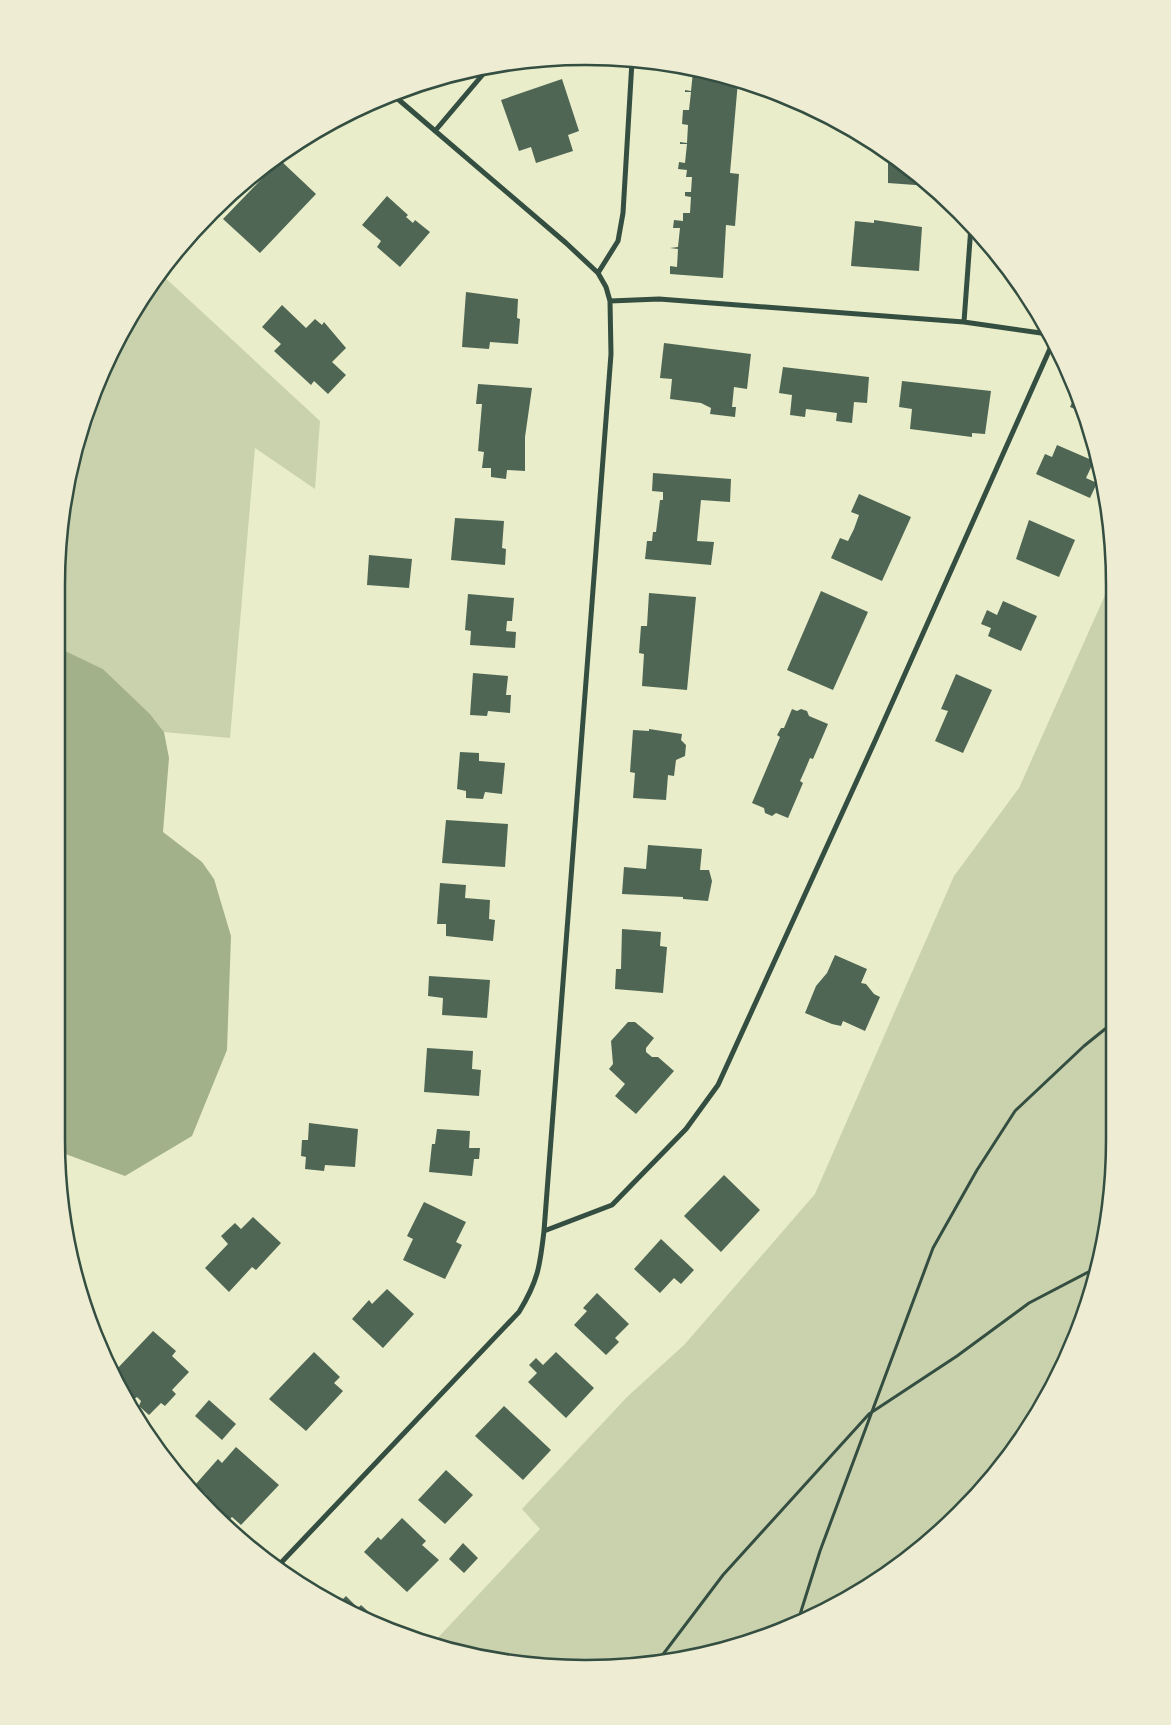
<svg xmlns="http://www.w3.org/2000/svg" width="1171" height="1725" font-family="Poppins,sans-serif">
	<rect width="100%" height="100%" fill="#e9edc9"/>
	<!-- green -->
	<path fill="#cad2ad" d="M160,273L320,421L315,489L255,448L230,738L164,732L150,714L103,669L57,647L56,585L66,483L111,351Z
		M1114,575L1115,1139L1105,1242L1060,1374L1025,1434L960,1514L850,1598L788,1629L689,1659L551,1668L449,1651L431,1645L540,1529L522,1509L627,1397L685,1344L815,1194L954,876L1019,788Z"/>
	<!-- water -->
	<path fill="#a3b18a" d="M57,647L103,669L150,714L164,732L169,758L163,832L202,862L214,879L231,936L227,1050L192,1136L125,1176L60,1152Z"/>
	<!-- building -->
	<path fill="#4f6655" d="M687,66L738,81L730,173L739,174L735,226L726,225L723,278L670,274V266L677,267L678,249L670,248L678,247L680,228H673L674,220L683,221V213H690L691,197L685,196V192H691L692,177H686L687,170L678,169L679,162L685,163L687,144H680V142L687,143L688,125L682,124L683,110H689L691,92H685V90L691,91L693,72H686Z
		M562,79L579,131L568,135L573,151L536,163L531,147L519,151L501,100Z
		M888,152L900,162L929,186L888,183Z
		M280,160L316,194L260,253L223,219Z
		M387,196L408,215L406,217L413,223L415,220L430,232L400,267L377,247L381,241L362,225Z
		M874,220L922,227L919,271L851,266L855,221L874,223Z
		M466,292L518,299L517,318L520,319L518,344L490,342L489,349L462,347Z
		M282,305L306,328L315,319L322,325L324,322L346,348L332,362L346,375L328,394L314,381L311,385L274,351L281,344L262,327Z
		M664,343L751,354L747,389L734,387L732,407H736L735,417L710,414L711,408L701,403L670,399L672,379L660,378Z
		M783,367L869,377L867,403L854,402L852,423L836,421L837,413L822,411L806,409L805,417L790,415L792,395L779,393Z
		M902,381L991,391L985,434L972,433V437L910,429L912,409L899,407Z
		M478,384L532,388L525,437V471L507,470L506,479L491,477V468H482L484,452L478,451L482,404H476Z
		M1077,391L1084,413L1070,407Z
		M1057,445L1094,461L1086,478L1097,483L1090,498L1036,474L1045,454L1052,457Z
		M653,473L731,479L730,502L701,500L697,541L714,542L711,565L645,559L647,541H652L653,532H656L660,500H663V492L652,491Z
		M859,494L911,517L882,581L831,558L840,538L848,541L854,529L859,515L851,512Z
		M455,518L504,521L502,548L506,549L505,565L451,560Z
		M1029,520L1075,540L1059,577L1016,559Z
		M369,555L412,559L409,588L367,585Z
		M821,591L868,612L833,690L787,670Z
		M649,593L696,597L687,690L642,686L644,654L639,653L641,626H647Z
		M468,594L514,598L512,621H507L506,631L516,632L515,648L470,645L471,631L465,630Z
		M1003,601L1037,616L1021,651L988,636L991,628L981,624L987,610L997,615Z
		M473,673L508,676L506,695H511L510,713L488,711L487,716L470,715Z
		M956,674L992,690L963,753L935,741L948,711L941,709Z
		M792,709L797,711L801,709L807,711L809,716L828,724L813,759L810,758L805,770L800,781L803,783L788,818L776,813L772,816L765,813L764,808L752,803L780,737L777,735L781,728H784Z
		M649,729L682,734L681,740L686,745L685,756L676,760L674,776L668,775L666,800L633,798L635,773L630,772L633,730L649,731Z
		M460,752L479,753V761L505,763L502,794L485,792L483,799L466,798V791L457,789Z
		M446,820L508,824L505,867L442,863Z
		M648,845L702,849L700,870H709L712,881L708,901L683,899V897L622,894L624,867L646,869Z
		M440,883L466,885L465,898L490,900L489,919L495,920L493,941L446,936V924H437Z
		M622,929L661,932L660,946L667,947L663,993L615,989L616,969H621Z
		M835,955L867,969L861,983L866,984L874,994L880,997L865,1031L843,1021L841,1026L832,1024L805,1013L816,986L827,973Z
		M429,976L490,980L487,1018L442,1015L443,998L428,996Z
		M628,1022H635L654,1038L646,1048V1052L652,1057H658L674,1071L636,1114L615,1096L625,1084L609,1069L613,1064L611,1041Z
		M427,1048L473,1051L472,1069L481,1070L479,1096L424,1092Z
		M309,1123L358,1129L355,1167L325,1165L324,1171L305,1169L306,1157L301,1156L302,1140H308Z
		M437,1129L470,1131L469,1148H480L479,1159H474L472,1176L429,1172L432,1144H435Z
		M724,1175L760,1210L721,1252L684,1216Z
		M424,1202L466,1222L456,1242L462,1245L445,1279L403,1260L413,1239L407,1236Z
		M253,1217L281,1243L256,1270L252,1267L229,1292L205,1268L228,1244L221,1236L235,1223L241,1229Z
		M661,1239L694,1270L681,1284L674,1278L660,1293L634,1269Z
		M387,1289L414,1314L383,1348L352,1319L369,1300L372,1304Z
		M597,1293L629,1324L615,1338L619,1342L606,1355L574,1325L587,1311L583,1308Z
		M153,1331L176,1351L172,1356L189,1372L172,1390L176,1394L165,1406L161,1403L149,1415L139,1406L141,1401L137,1397L133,1400L125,1392L115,1371Z
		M314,1352L340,1377L334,1383L343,1391L306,1431L269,1399Z
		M556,1352L594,1388L566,1418L528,1382L537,1373L529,1365L536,1358L543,1365Z
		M209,1400L236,1424L222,1440L195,1416Z
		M504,1406L551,1450L523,1480L475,1436Z
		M236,1447L279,1485L241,1525L232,1517L228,1521L203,1499L207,1495L195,1485L218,1459L222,1463Z
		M446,1470L473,1495L445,1524L418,1500Z
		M402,1518L426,1541L422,1545L439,1560L407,1592L364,1552L378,1537L381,1540Z
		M463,1543L478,1558L464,1573L449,1559Z
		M346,1596L358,1608L361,1605L389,1630L339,1603Z"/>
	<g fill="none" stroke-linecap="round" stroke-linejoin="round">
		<!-- path -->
		<path stroke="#344e41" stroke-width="3" d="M797,1624L820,1551L933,1248L977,1170L1015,1111L1084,1046L1115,1021
			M658,1661L723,1575L869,1414L957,1356L1029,1303L1096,1268"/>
		<!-- minor -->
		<path stroke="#344e41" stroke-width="5" d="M435,131L490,66
			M598,273L618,241L623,213L632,61
			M610,301L659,299L964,322L1048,334
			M964,322L971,226
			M544,1231L612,1205L686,1129L718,1085L875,741L1053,342
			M277,1567L519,1312C538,1281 540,1266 544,1231L611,354L610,301L606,287L598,273L566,243L392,94"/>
	</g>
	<!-- crop -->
	<path d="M0 0H1171V1725H0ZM585 65H586A520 520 0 0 1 1106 585V1140A520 520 0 0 1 586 1660H585A520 520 0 0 1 65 1140V585A520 520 0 0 1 585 65Z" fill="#eeecd3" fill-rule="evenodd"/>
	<path fill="none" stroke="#344e41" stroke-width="2.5" d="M585 65H586A520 520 0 0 1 1106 585V1140A520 520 0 0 1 586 1660H585A520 520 0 0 1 65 1140V585A520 520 0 0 1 585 65Z"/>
</svg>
